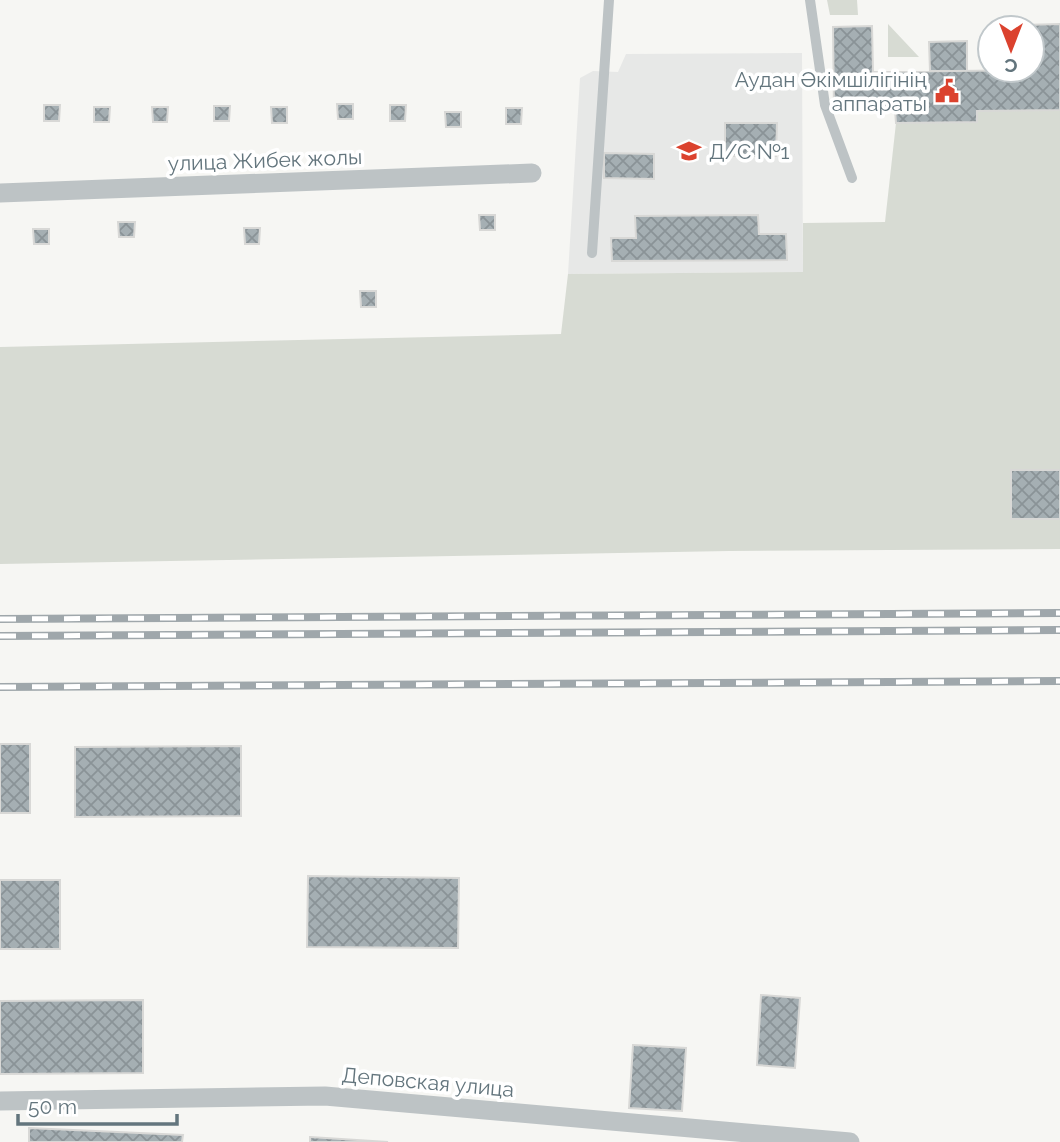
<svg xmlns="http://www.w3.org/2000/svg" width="1060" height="1142" font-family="Raleway,sans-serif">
	<defs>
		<pattern id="building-cross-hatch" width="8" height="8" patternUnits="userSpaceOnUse" patternTransform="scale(1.75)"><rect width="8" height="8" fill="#a5afb3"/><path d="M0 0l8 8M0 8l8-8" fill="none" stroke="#8a9397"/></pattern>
	</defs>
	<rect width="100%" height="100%" fill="#f6f6f3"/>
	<!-- built -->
	<path fill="#e7e8e7" d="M802,53L803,272L568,274L580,78L593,71L618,72L626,54Z"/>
	<!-- grass -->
	<path fill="#d7dbd3" d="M827,0H857L858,15H830Z
		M888,24L919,57H888Z
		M1060,110V549L729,551L0,564V347L561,334L568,274L803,272V223L885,222L896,123L977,122V111Z"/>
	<!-- building -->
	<path fill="url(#building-cross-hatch)" stroke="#d8d8d6" stroke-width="2" d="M1060,24V110L977,111V122L896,123L895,110L834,111L833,27L872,26L873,72L1032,70V28H1023V25Z
		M967,41V71H930L929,42Z
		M337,104H353V119H338Z
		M44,105H60L59,121H44Z
		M390,105H406L405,121H390Z
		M214,106H230L229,121H214Z
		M94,107H110L109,122H94Z
		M152,107H168L167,122H153Z
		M271,107H287V123H272Z
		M506,108H522L521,124H506Z
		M445,112H461V127H446Z
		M725,123H777L776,156H725Z
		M604,153L654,154V179L604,178Z
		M479,215H495V230H480Z
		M758,215L759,234H786L787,260L612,261L611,238H636L635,216Z
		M118,222H135L134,237H119Z
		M244,228H260L259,244H245Z
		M33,229H49V244H34Z
		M360,291H376V307H361Z
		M1011,470H1060V519H1011Z
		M0,744H30V813H0Z
		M241,746V816L75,817V747Z
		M308,876L459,878L458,948L307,947Z
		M0,880H60V949H0Z
		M761,995L800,998L795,1068L757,1065Z
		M143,1000V1073L0,1074V1001Z
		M633,1045L686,1048L682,1111L629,1108Z
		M29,1128L183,1135L182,1142H29Z
		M310,1137L388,1142H310Z"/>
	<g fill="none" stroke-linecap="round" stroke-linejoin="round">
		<!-- service -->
		<path stroke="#bdc3c5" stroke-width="10" d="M810,0L825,105L852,178
			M592,253L609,0"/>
		<!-- minor -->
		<path stroke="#bdc3c5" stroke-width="19" d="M0,193L532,173
			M0,1101L325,1096L850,1142"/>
		<!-- rail casing -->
		<g stroke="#9fa7ab" stroke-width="8">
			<path id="rail" d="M0,619L1060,613
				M0,636L1060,630
				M0,687L1060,681"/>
		</g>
		<!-- rail -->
		<use href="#rail" stroke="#fff" stroke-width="5" stroke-dasharray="16" stroke-linecap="butt"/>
	</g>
	<!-- icons -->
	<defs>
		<g id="civic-bare" transform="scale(1.89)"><path d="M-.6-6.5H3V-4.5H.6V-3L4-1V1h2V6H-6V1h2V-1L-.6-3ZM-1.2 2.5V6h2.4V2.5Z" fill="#db422e" stroke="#fff" stroke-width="2.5" paint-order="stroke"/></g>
		<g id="school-bare" transform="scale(1.89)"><path d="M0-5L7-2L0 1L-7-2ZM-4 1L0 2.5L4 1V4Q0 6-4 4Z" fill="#db422e" stroke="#fff" stroke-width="2.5" paint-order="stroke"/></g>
	</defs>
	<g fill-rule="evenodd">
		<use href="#civic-bare" x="947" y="91"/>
		<use href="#school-bare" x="689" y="151"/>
	</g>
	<g text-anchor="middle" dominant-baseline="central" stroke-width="7" stroke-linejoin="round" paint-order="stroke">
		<!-- poi labels -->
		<g font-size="21" fill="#63757d" stroke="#fff" text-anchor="end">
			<text x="927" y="79">Аудан Әкімшілігінің<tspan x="927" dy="24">аппараты</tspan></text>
			<text x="709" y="151" text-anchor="start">Д/С №1</text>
		</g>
		<!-- street labels -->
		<g font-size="21" fill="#63757d" stroke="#fff">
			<text transform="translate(265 160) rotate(-2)">улица Жибек жолы</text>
			<text transform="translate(428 1082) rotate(5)">Деповская улица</text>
		</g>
	</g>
	<!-- north arrow -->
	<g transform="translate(1011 49) rotate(180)"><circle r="33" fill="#ffffff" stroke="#c1c8cb" stroke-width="2"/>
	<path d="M0-5L12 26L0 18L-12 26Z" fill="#db422e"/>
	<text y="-10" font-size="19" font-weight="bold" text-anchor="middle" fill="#63757d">С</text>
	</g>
	<!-- scale -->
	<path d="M18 1114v10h159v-10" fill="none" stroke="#63757d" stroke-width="3.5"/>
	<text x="28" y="1114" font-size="21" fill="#63757d" stroke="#ffffff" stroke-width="5" paint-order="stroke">50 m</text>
</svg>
